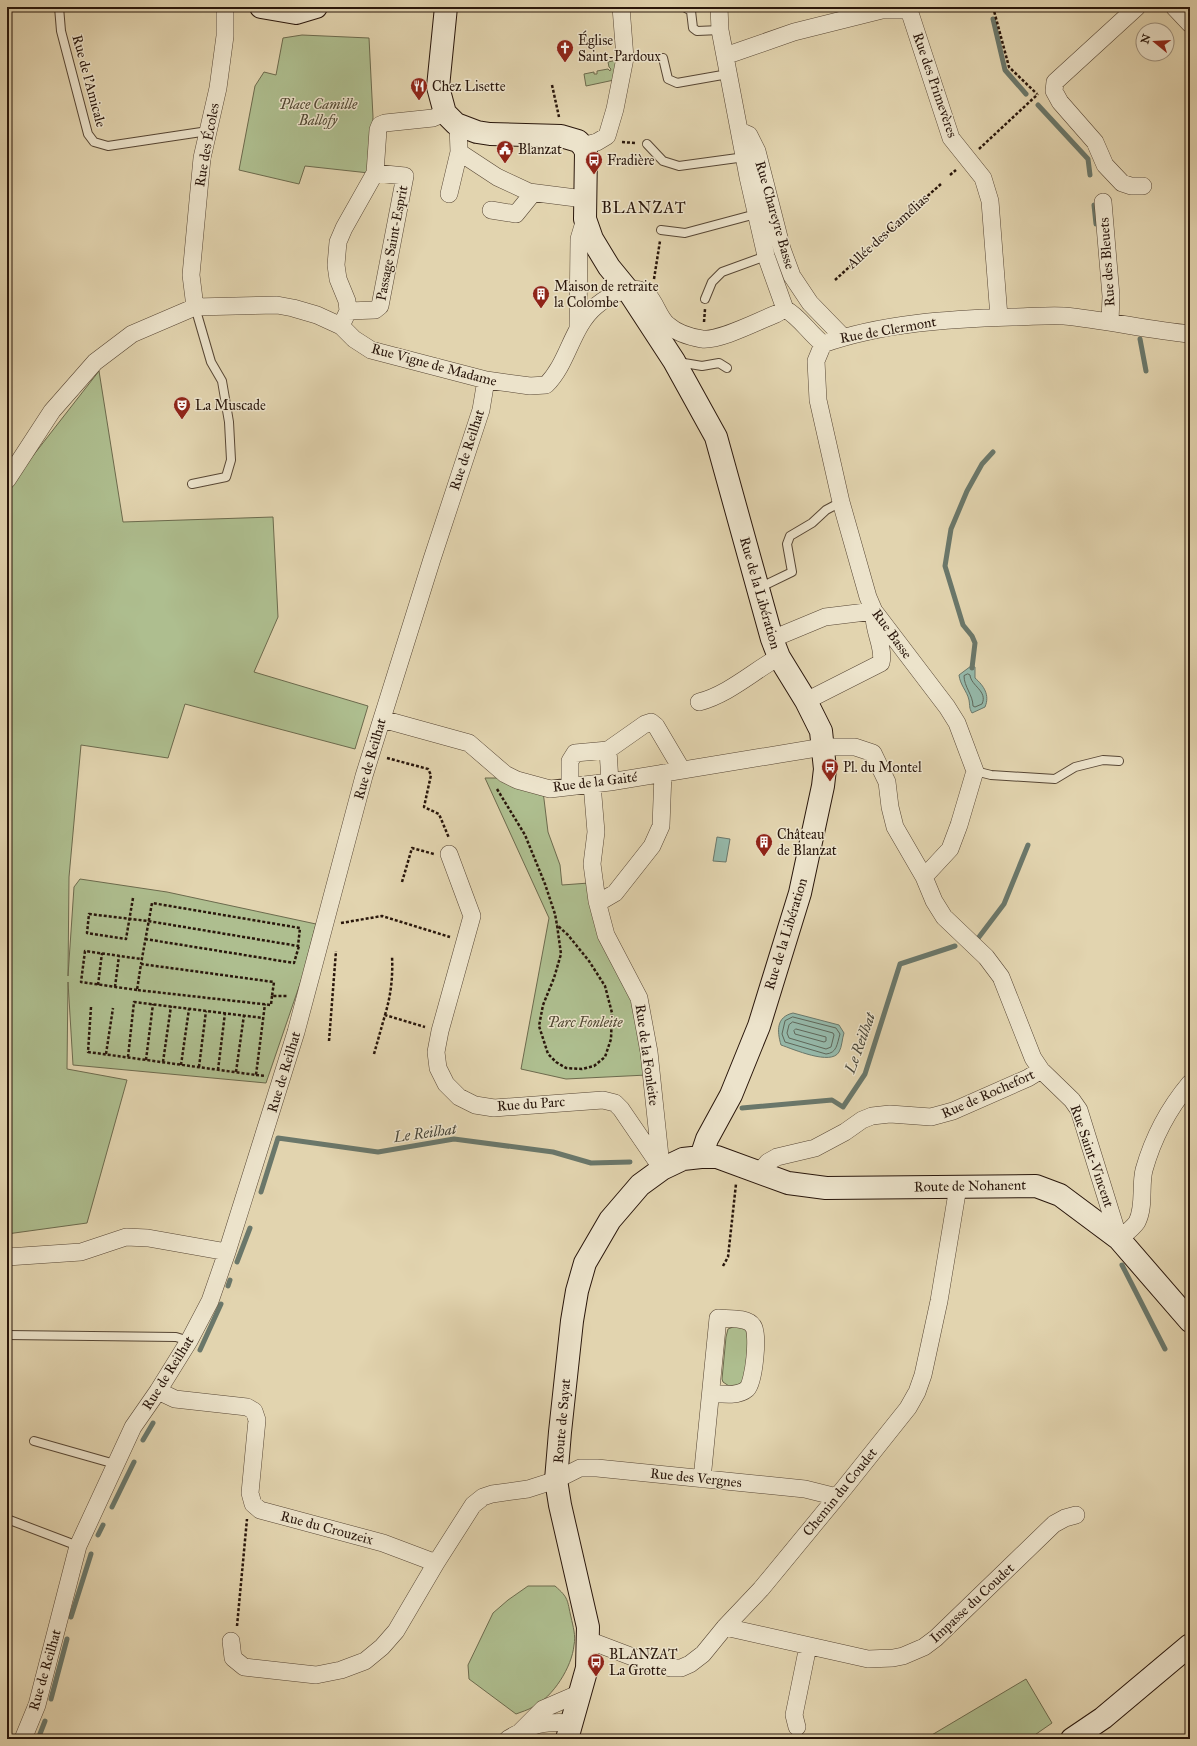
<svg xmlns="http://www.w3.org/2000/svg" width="1197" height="1746" font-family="'IM FELL Great Primer',serif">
	<rect width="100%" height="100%" fill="#e2d4af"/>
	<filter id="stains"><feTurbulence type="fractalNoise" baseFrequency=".005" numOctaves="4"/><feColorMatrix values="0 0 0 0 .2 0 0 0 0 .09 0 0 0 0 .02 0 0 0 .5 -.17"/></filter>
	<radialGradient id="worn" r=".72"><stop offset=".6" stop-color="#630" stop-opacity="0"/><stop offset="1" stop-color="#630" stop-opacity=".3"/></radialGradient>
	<!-- green -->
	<path fill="#aebe8f" stroke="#6c6a4d" d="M302,35L369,38L373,117L369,173L305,166L299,184L239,170L255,86L264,72L276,75L283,38Z
		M617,60L614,80L586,86L584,74L594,72V74H597V71L608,69L610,71L611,69L609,67L608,62Z
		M99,371L123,522L273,517L278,617L254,672L368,706L355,749L185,704L168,758L81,745L69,877L68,976L74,887L80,879L167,892L316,924L303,975L266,1083L73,1065L68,982L67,1069L127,1080L87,1223L7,1234V489Z
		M485,778H500L543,791L548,832L560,865L562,885L589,883L635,998L647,1075L566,1079L521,1069L549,918Z
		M738,1325L749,1332L745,1378L739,1385L729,1386L723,1382L722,1379L726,1337L728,1329Z
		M528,1586H555C569,1598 567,1600 571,1617C573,1626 576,1636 574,1645C572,1667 553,1697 533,1707C528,1710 521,1712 516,1714L469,1679L468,1665L493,1613L508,1600Z
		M1026,1679L1052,1723L1029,1739H925Z"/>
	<!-- water -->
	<path fill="#95b8a9" stroke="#6a776a" d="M971,666L975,667V678C984,686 990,695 985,707L972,713C969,708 970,706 969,700C967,691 960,685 959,675Z
		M717,837L730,839L726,862L713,861Z
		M793,1013L839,1025L844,1033C842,1039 842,1047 839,1052C831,1066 793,1049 781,1045C777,1031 776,1017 793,1013Z"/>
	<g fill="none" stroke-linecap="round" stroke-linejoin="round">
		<!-- shore -->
		<path stroke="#5f675a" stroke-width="1" d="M968,674L970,675C971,686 988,691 982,704L975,707L973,706C973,695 964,687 964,676Z
			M793,1017L836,1028L840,1034C837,1044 837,1053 826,1054L785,1042L782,1034L785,1021Z
			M793,1022L833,1033L834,1035L831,1047L826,1049L789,1038L787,1033L789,1025Z
			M796,1029L826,1037V1041L824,1042L795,1034L794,1031Z"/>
		<!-- stream -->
		<path stroke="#6a776a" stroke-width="5" d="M993,19L1005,70L1026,94
			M1038,105L1088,159L1090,175
			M1094,205L1096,224
			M1140,339L1146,371
			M972,668L975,643L972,636L963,625L945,566L951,529L967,491L982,464L993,452
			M979,937L1004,904L1028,845
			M742,1108L832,1100L843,1107L865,1074L900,964L955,946
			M261,1192L278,1138L378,1152L454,1139L553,1152L591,1163L630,1162
			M237,1262L250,1228
			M1122,1265L1165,1349
			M228,1286L230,1280
			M200,1350L221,1304
			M143,1440L153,1423
			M112,1507L134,1462
			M98,1535L103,1525
			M71,1617L91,1554
			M51,1699L67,1639
			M38,1739L45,1721"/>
		<!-- lane casing -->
		<g stroke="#574634" stroke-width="10">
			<path id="lane" d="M59,7L61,31L88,134L94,142L108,146L208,131
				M684,7L691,11L693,28L697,31L720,30
				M663,58L668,79L677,83L728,74
				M647,144L663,161L679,166L745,157
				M661,230L685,233L756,214
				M705,299L712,282L722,272L766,256
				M678,362L702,366L719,363L727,368
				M192,484L226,477L231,460L229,422L222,381L211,362L195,307
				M759,588L792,572L787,544L790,536L812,523L826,510L841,502
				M975,771L991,775L1055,779L1075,767L1103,760L1119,761
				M7,1335L176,1337L189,1341
				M34,1441L115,1464
				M7,1519L78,1546"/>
		</g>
		<!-- street casing -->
		<g stroke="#574634" stroke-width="18">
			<path id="street" d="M719,7L720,30L748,177L766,256L785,309
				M1137,7L1055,82L1054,91L1060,102L1095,142L1105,165L1122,183L1131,186H1143
				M1174,7L1190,24
				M909,10L951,138L983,178L990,201L999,317
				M725,56L794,32L882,10H909
				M458,125L459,152L497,177L529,192L584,199
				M740,131L749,135L757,151L782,249L792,276L810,303L843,337
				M583,146L597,142L607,136L615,109L625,58L621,7
				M449,194L459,152
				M1103,202L1111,296L1110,322
				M491,210L516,214L533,193
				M195,307L191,275L202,158L218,88L225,36V7
				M348,311L375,310L380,306L405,176L375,173
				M341,326L348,311L347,301L338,279L336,265L338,242L344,228L375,173L378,130L380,125L385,123L433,118L445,113
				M578,327L579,239L585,219
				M823,344L816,361L818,400L841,502L868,597L874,611L947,707L957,723L975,771L959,825L950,849L924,877
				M7,480L52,411L95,362L132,334L195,307L277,305L293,308L317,315L341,326L354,339L371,350L486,380L530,386L546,385C569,362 571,327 596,306C608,296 635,281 648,295C656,303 659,318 668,325C678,334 690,337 702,339C720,341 758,321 776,314L785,309C800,317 809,333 823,344C883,323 949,319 1012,317C1029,317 1047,315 1064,316C1106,320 1148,330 1190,334
				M772,639L825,617L874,611C872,630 885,647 881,663L806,701
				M699,702C729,694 752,672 779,657
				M382,719L469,743L505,774L517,780L550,789L610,782L823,747H855L873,753L887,782L890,807L895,827L924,877L934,901L944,917L986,957L1001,977L1033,1058L1041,1070L1072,1100L1079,1110L1119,1239C1125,1234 1133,1228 1137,1222C1145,1206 1140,1186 1144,1170C1153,1138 1169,1108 1190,1083
				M608,750L610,782
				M592,784L596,832L592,864L597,901L606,935L639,998L649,1052L661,1166
				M570,787V761L575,753L608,750L645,724L651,722L656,726L682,770
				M449,854L472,916L440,1031L436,1052L438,1068L446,1084L459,1097L475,1105L494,1108L603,1100L615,1103L621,1109L662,1169
				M597,901L603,900L615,893L652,846L661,826L663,773
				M759,1173L768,1162L777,1157L815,1148L845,1132L862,1120L872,1116L890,1114L931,1117L953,1111L1028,1078L1041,1070
				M7,1257L81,1252L126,1237L148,1238L227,1252
				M158,1391L175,1399L247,1407L254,1411L257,1420L250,1493L253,1504L260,1510L383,1543L436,1563L473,1505L483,1497L492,1494L528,1489L556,1480L580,1468H597L805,1489L837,1497
				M702,1479L718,1318C728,1319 747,1317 753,1326C759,1334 754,1382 747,1389C738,1397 721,1394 711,1393
				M725,1627L868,1659L893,1658L903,1656L924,1647L936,1638L1054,1524L1065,1518L1076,1515
				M588,1640L646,1662L671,1668H681L690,1664L703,1654L725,1627L761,1589L845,1487L908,1408L917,1392L923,1375L939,1301L958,1187
				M231,1641L233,1658L244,1667L316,1675L341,1670L365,1661L382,1647L396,1631L436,1563
				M797,1727L794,1715L808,1646
				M519,1733L543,1709L580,1693
				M23,1739L37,1705L78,1546L133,1427L158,1391L189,1341L210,1301L227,1252L296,1032L364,776L432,559L481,410L486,380
				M508,1739C532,1724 544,1721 572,1723"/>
		</g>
		<!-- secondary casing -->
		<g stroke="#29160b" stroke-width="24">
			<path id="secondary" d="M261,7L296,13L316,7
				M446,7L438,87L445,113L456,124L477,132L490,134L561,136L578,141L583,146L586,152L585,219L592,239L609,267L627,289L674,361L716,437L772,639L779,657L806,701L821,731L825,769L823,786L800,893L759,1026L731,1095L707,1139L701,1157
				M567,1739L587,1668L588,1627L560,1505L556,1480L560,1432L572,1321L577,1291L585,1263L610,1220L640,1185L662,1169L683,1159L701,1157H717L788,1183L826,1188L1036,1186L1060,1195L1119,1239L1190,1321
				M1072,1739L1103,1718L1190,1645"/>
		</g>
		<!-- path -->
		<path stroke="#29160b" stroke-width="2.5" stroke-dasharray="3 2" stroke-linecap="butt" d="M993,7L1009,67L1037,94
			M640,58H653
			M552,85L559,117
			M622,142L635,143
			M979,149L1038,94
			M950,175L956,170
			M654,279L660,241
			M835,280L942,183
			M704,322L705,309
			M387,758L428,769L431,775L424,807L439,814L449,838
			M497,789L525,835L545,884L555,914L557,925L561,954L554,978L543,1005L539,1026L548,1054L556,1062L566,1068L582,1069L594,1066L605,1057L611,1039L612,1013L605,986L589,961L568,935L557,925
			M402,882L412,848L434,854
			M133,898L126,939L87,933L89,914L148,921L298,946L300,928L152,903L141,964
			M341,923L382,916L450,937
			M145,939L294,963L299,946
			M98,985L102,953
			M115,987L119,956
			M137,990L81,982L85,951L141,959
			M272,996L271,1005L137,990L141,964L274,982L272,996H288
			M91,1007L88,1052L256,1075L265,1004
			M385,1015C391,995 393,977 392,956
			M329,1041L336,951
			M106,1054L113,1008
			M374,1054L385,1015L425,1027
			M128,1057L134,1002L263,1018
			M146,1060L153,1004
			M163,1062L171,1006
			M181,1065L189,1009
			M199,1067L206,1011
			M218,1070L225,1013
			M236,1072L244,1015
			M256,1075L266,1076
			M723,1266L728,1257L736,1184
			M237,1626L247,1519"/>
		<!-- lane -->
		<use href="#lane" stroke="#ece3cb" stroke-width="8"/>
		<!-- street -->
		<use href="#street" stroke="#ece3cb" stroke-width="17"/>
		<!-- secondary -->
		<use href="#secondary" stroke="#ece3cb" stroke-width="22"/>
	</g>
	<!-- icons -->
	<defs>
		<g id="church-pin" transform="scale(0.9)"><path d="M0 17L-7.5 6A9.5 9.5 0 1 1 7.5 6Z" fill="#8f2418" stroke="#ece3cb"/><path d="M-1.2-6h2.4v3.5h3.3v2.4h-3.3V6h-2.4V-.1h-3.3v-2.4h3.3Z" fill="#fff"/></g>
		<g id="restaurant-pin" transform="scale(0.9)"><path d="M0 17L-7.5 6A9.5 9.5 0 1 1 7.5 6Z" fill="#8f2418" stroke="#ece3cb"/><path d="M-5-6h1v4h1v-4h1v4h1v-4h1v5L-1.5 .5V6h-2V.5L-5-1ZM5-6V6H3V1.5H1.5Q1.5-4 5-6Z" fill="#fff"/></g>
		<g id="civic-pin" transform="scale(0.9)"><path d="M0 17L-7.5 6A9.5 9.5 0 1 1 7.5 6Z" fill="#8f2418" stroke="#ece3cb"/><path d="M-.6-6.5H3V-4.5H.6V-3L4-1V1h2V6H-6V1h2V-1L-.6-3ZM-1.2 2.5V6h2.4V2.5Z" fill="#fff"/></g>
		<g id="bus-pin" transform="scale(0.9)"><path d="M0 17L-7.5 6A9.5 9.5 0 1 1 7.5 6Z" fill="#8f2418" stroke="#ece3cb"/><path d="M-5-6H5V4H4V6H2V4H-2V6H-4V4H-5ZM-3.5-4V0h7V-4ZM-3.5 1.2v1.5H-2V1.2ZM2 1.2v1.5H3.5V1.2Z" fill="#fff"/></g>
		<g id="building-pin" transform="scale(0.9)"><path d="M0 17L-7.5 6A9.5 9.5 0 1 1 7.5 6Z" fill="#8f2418" stroke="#ece3cb"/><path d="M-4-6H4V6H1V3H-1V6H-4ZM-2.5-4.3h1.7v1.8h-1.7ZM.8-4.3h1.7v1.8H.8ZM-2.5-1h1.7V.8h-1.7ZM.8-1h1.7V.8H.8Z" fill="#fff"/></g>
		<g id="theatre-pin" transform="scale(0.9)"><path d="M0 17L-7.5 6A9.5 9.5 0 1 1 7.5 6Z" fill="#8f2418" stroke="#ece3cb"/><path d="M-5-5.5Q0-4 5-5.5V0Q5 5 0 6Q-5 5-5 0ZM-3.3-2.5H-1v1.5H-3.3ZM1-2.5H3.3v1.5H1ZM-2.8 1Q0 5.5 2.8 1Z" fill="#fff"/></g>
	</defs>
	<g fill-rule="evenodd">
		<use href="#church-pin" x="565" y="48"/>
		<use href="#restaurant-pin" x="419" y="86"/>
		<use href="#civic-pin" x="505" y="149"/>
		<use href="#bus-pin" x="594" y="160"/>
		<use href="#building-pin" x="541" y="294"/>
		<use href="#theatre-pin" x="182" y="405"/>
		<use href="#bus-pin" x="830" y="767"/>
		<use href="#building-pin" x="764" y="842"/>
		<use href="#bus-pin" x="596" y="1662"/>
	</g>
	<g text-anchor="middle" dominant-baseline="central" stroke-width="3" stroke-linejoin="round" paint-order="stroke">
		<!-- poi labels -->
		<g font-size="14" fill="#29160b" stroke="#ece3cb" text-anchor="start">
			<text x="578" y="40">Église<tspan x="578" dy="16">Saint-Pardoux</tspan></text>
			<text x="432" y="86">Chez Lisette</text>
			<text x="518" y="149">Blanzat</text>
			<text x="607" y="160">Fradière</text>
			<text x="554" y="286">Maison de retraite<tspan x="554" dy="16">la Colombe</tspan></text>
			<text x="195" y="405">La Muscade</text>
			<text x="843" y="767">Pl. du Montel</text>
			<text x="777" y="834">Château<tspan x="777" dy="16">de Blanzat</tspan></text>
			<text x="609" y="1654">BLANZAT<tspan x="609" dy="16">La Grotte</tspan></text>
		</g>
		<!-- street labels -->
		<g font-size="14" fill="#29160b" stroke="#ece3cb">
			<text transform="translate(89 81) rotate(75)">Rue de l'Amicale</text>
			<text transform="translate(935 85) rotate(71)">Rue des Primevères</text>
			<text transform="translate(207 145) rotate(-80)">Rue des Écoles</text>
			<text transform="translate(775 215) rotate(74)">Rue Chareyre Basse</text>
			<text transform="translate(888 231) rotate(-42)">Allée des Camélias</text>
			<text transform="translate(392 243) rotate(-79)">Passage Saint-Esprit</text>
			<text transform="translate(1107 262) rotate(-94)">Rue des Bleuets</text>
			<text transform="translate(888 330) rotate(-10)">Rue de Clermont</text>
			<text transform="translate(434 365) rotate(15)">Rue Vigne de Madame</text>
			<text transform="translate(467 450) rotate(-72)">Rue de Reilhat</text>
			<text transform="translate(760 593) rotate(74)">Rue de la Libération</text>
			<text transform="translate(892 634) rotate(54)">Rue Basse</text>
			<text transform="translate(370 759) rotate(-74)">Rue de Reilhat</text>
			<text transform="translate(595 782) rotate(-7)">Rue de la Gaité</text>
			<text transform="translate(786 934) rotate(-73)">Rue de la Libération</text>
			<text transform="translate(647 1055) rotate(82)">Rue de la Fonleite</text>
			<text transform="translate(284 1072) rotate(-73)">Rue de Reilhat</text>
			<text transform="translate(988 1094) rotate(-24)">Rue de Rochefort</text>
			<text transform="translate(531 1104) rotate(-4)">Rue du Parc</text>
			<text transform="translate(1092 1156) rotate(71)">Rue Saint-Vincent</text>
			<text transform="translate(970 1186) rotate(-1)">Route de Nohanent</text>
			<text transform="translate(168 1373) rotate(-58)">Rue de Reilhat</text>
			<text transform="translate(562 1421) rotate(-85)">Route de Sayat</text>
			<text transform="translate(696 1478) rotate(6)">Rue des Vergnes</text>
			<text transform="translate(840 1492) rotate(-51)">Chemin du Coudet</text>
			<text transform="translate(327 1528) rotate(15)">Rue du Crouzeix</text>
			<text transform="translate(972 1603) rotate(-43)">Impasse du Coudet</text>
			<text transform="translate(45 1670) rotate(-74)">Rue de Reilhat</text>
		</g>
		<!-- park labels -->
		<g font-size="14" font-style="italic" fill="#514833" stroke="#ece3cb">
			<text x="318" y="104">Place Camille<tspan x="318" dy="16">Ballofy</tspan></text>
			<text x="585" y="1022">Parc Fonleite</text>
		</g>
		<!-- water labels -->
		<g font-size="15" font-style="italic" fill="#49473a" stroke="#ece3cb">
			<text transform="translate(860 1043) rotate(-70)">Le Reilhat</text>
			<text transform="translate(425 1133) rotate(-8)">Le Reilhat</text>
		</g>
		<!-- quarter labels -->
		<g font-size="16" letter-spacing="1" fill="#29160b" stroke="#ece3cb">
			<text x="644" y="207">BLANZAT</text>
		</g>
	</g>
	<!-- margin -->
	<rect width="1197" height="1746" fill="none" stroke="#e2d4af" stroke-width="24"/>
	<rect x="8" y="8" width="1181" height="1730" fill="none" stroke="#29160b" stroke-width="2"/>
	<rect x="12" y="12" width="1173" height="1722" fill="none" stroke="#29160b"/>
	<!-- north arrow -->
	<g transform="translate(1155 42) rotate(288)"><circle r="19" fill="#ece3cb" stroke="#9e917e"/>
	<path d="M0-3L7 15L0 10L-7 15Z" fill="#8f2418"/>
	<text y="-6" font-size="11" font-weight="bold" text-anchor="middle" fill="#29160b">N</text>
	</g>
	<rect width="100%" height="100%" filter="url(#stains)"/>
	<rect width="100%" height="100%" fill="url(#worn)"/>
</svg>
